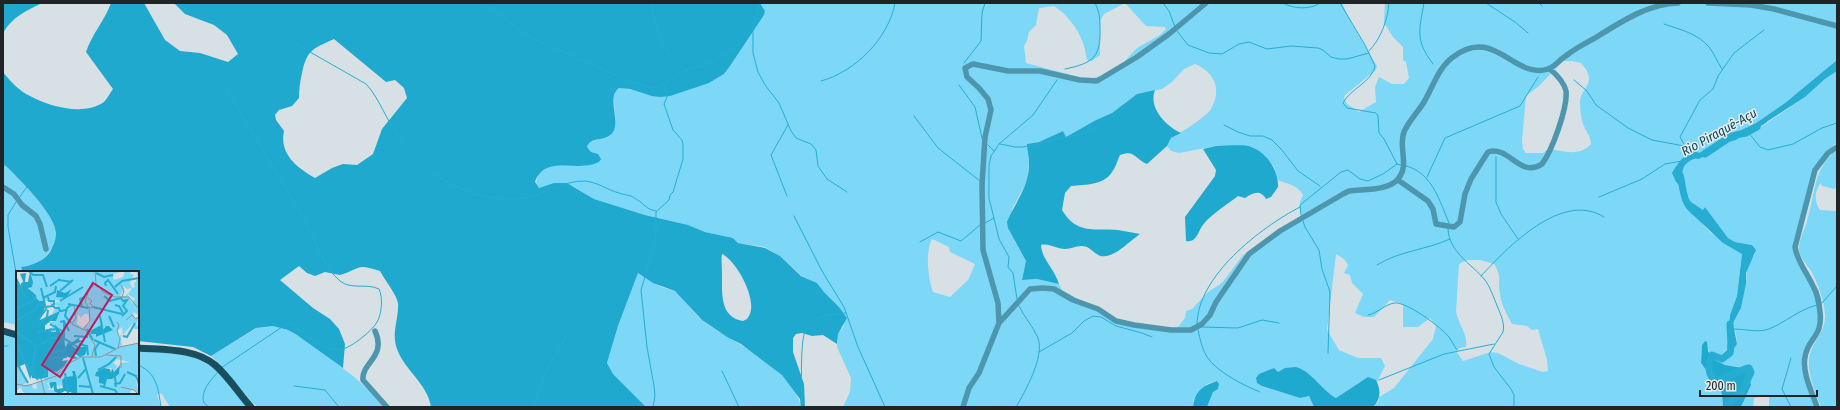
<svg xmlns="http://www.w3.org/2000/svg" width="1840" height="410" font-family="'Fira Sans Condensed',sans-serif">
	<rect width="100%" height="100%" fill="#d7e0e4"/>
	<!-- green -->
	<path fill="#7dd8f7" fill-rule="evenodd" d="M760,3H1342L1352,24L1377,66L1376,70L1345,95L1344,98L1347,104L1359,112L1376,102L1375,87L1379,77L1392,84H1404L1409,78L1406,62L1403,60V47L1393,37L1384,23L1385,3H1837V60L1785,103L1756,123L1735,133L1731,132L1699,153L1688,152L1676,166L1684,182C1681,171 1682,164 1694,159C1697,158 1698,160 1701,158C1705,156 1706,153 1712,152L1713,148L1719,144L1737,139L1745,133L1764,125L1805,97L1825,79L1837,71V142L1823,156L1811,177L1794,242L1817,302L1819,322L1803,359L1815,407H1769V395L1754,398L1753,407H1741L1751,385L1739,367L1725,365L1713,359L1704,342L1702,345L1701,363L1718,386L1722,394L1723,407H1373L1379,401V397L1394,388L1433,339L1436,326L1430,318L1418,327H1403V304L1390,300L1374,317H1364L1355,313L1363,294L1352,283L1350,275L1344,273L1348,265L1344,259L1336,254L1327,330L1339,350L1358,358H1381L1385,366L1377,382L1368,377L1336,398C1312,385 1312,359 1278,372L1273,368L1269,370L1262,386L1300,398L1309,396L1314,407H1207L1213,392L1218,389L1216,381L1207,384L1193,400V407H843L850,392L851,378L837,347L838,334L844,326L839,307L824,292L817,283L802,276L780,256L765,247L738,243L733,238L705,232L688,225L645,215L594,199L573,186H546L539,188L536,185L538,174L551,165L583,166L599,162L587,147C590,138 604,140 611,135C613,131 615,126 615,122C617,111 609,96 619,87L637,91L688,89L709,83L724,74L730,66L764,15L765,11ZM1125,3L1146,26L1165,27L1166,29L1160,35L1137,48L1124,62L1101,76L1092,78L1078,77L1026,63L1024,46L1027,41L1029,32L1036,25L1039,8L1054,6C1067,14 1080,31 1084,46C1086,51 1085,56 1088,61H1092L1100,55V21L1104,14ZM1563,61H1572L1581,63C1600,84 1579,88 1580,103C1580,109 1581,118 1583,124C1586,132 1591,136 1591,144C1579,157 1564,151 1549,149L1543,153H1526L1523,149L1522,141L1526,96L1539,86ZM1195,64C1215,72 1222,90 1211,109C1207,116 1178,135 1171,138L1167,146L1171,151L1179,153L1216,146L1264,155L1274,167L1278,180C1287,184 1298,185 1303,195L1300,202L1301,218L1243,255L1222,283L1208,292L1192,309L1186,311L1185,318L1175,331L1116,320L1062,290L1059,284L1037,279L1022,280L1026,261L1014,239L1012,209L1025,185L1028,176L1029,163L1027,144L1039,142L1063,131L1066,137L1096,120L1112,113L1137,94L1162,89L1172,82L1184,69ZM1688,200L1703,211L1705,207L1728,238L1735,242L1752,245L1755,254L1747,267L1746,284L1741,308L1733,323C1738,340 1741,351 1721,357L1723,353L1732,345L1729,329L1730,315L1737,296L1742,254C1732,246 1720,240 1710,232C1700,223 1694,212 1688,200ZM932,239L949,247L950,252L975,264L968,280L950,297L933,292C928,277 925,253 932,239ZM1467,260H1480L1494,264C1503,278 1497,280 1500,294C1501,304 1507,315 1512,324L1527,326L1532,330L1538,329L1547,360L1548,371L1543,372L1519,364L1498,353L1491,352L1463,361L1456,351L1460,348L1466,347C1468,333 1458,325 1456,311L1459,264Z
		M1837,149V187L1834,189L1822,186L1821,183C1814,191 1814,202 1820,210L1836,211L1837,212V407H1821C1815,391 1804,368 1811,351C1816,338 1826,330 1825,315C1824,300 1818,284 1811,271C1807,265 1800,258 1799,250C1798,241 1805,229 1807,221C1815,194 1813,169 1837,149Z
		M3,163C17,177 56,213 56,234C56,240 53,246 50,251C44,261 32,266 21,267L23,272H17V325L3,322Z
		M638,273C646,278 653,283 662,287C666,289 672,289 676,292C686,300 693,313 703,321C733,344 793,366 801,407H646L613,374L607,363L618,326Z
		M273,326L288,330L307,341L353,376L388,407H257C240,391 228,371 211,356L257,328Z
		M3,329L17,334V393H138V348H155L208,361L250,407H170L161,393L157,395L161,407H3Z"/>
	<!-- forest -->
	<path fill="#1fa9ce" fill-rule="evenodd" d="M3,3H42C26,11 12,17 3,33Z
		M111,3H144L165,40L180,51L200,53L228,62L238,54L227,35L214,25L185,14L174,3H760L765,11L764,15L730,66L724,74L709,83L670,96L660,97L652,96L630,89L619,88C607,97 619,117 614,130C609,143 591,135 587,147L591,152L598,154L601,159L599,162C577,173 545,154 535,182L539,188L554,183H567L594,199L645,215L688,225L705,232L733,238L738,243L765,248L780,256L801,276L817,283L824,292L839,307L847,318L838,334L837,344L823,335L812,336L802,333L796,334L793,338V352L804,384L805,407H801L800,399L782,375L741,344L727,337L702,320L675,291L653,283L638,273L618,326L607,363L613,374L646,407H431C427,383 405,371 397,349C391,332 399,320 398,303C397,295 384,279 380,271C355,263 362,268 340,275L325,272L315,276L307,273L299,266L280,280L313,308L330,319L339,329L345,344L343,368L297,335L288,330L273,326L256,328L211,356L193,347L138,341V272H23L21,267C31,266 44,261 50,252C53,246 56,240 56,234C56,214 17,177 3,163V72C10,81 19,91 30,96C50,107 84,116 104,102C107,99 110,93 113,89L86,52C92,34 105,20 111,3ZM334,39L386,82L395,80L404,88L407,98L382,129L373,154L357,165L343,164L332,168L315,178C297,168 279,154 284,131L276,120L275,115L279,110L292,106L299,98C299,89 300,82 302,73C307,50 312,49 334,39ZM722,254C737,261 761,304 747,319L743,321C720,317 722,294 722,275C722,268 721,260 722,254Z
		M1155,90C1148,108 1166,126 1181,133L1171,138L1167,146L1147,164C1135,159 1135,149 1120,155C1117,161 1116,167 1112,172C1103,186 1086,184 1071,186L1065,193L1062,210C1077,235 1094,228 1118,230C1125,231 1133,233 1140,234C1131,240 1117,255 1106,256C1098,258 1093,250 1087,247C1078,244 1073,249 1065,249C1056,249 1050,243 1041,245C1042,260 1054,268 1059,284L1037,279L1022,280L1026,261L1008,228L1007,222C1015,203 1030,185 1029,163C1029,157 1027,150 1027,144L1039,142L1063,131L1066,137L1096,120L1112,113L1137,94Z
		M1216,146C1225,146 1244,144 1251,147C1267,152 1279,172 1278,187L1271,197L1266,199C1260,189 1253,193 1245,198L1238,196C1229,203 1209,216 1203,225C1198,231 1197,243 1186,241L1185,217L1215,176L1216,170L1203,149Z
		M1705,341L1707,342L1708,351L1713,359L1725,365L1743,368L1748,373L1751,385L1741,407H1723L1722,394L1718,386L1701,363L1702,345Z
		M1296,367C1313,372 1321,390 1336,398L1368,377L1376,380C1381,390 1381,399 1373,407H1314L1309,396L1300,398L1262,386L1257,383L1256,378L1259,374L1274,368L1278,372L1285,368Z
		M1217,381L1219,384L1218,389L1213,392L1207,407H1193C1195,391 1202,386 1217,381Z"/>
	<!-- water -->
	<path fill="#27add2" d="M1837,60V71L1825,79L1805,97L1768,121C1762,127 1754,128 1746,132C1742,134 1739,138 1736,140C1727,143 1715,143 1712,152C1706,153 1705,156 1701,158C1698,160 1697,158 1694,159C1682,164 1681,171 1684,182L1680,186L1676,182L1672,173C1677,164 1685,153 1695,150L1699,153L1731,132L1735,133L1756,123L1785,103Z
		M1688,200L1703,210L1705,207L1728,238L1735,242L1752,245L1756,250L1746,273V284L1741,308L1733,323L1737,344L1731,354L1725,358L1721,357C1724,351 1731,349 1732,342L1729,329L1730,315L1737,296L1742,254L1723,243L1691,213L1688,208Z"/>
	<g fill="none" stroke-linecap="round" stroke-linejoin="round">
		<!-- stream -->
		<path stroke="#27add2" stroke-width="1" d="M483,3L532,38L627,80L651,88L660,86L687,70L714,62L738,44L752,29L760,3
			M652,3C653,25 665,60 687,70
			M1163,3L1169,11L1175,27
			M1283,3C1292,9 1311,10 1320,3
			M1340,3L1365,45L1375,66C1372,82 1350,89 1343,103L1347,108L1376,113L1378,116L1379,133L1384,139L1397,164L1401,165
			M1424,3C1419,31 1415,40 1433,64
			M1486,3L1515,22L1528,33
			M1539,3L1542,6
			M3,14L11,3
			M1664,24C1681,30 1697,33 1709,47C1714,53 1717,62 1722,69
			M753,29V53L758,72L765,85L779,103L791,131L796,138L811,144L816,150L818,166L827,179L847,192
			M1177,31L1188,45L1209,53L1222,54L1239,44L1249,42L1267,49L1291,46L1318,48L1323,50L1331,57L1339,59H1347L1369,53
			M296,44L366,84C378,96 387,121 398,136C426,175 468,202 518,199C541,198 562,180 585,181C597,182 608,190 619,193C624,195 632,195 636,199C645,204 645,209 656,211
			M1369,51C1381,39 1388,19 1389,3
			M964,63L981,41L982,13L985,3
			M1065,69C1094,63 1101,57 1100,27C1100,19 1099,10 1095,3
			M1574,80L1587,91L1596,105L1628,128L1652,140L1684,146
			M821,81C855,72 889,38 895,3
			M959,85L975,107L982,138
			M914,116L938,148L980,181
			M1224,125L1238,132L1250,136H1263L1272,140L1282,150L1298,171L1320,186
			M1748,132L1760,147L1768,150L1793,144L1822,128L1837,123
			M1000,144L1015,147H1023L1085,133L1103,123L1124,108
			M988,145L994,151
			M1689,153L1680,137L1700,100L1713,89L1718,76L1734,53L1764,30
			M1496,157V202L1501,214L1518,239
			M3,166L5,165
			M1406,166C1432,172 1440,202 1449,223
			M1427,177L1445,138L1520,106L1538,77
			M787,196L771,155L788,125
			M1599,197L1642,179L1665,164L1682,161
			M19,198L32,180L56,159
			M16,202L8,215V227L17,278
			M1301,215L1300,205L1341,172L1348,170L1360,179L1368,181L1383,174L1397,164
			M794,216L822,271L844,307L858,347L885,407
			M1303,221L1305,227L1319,250L1322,269L1330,292L1328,353
			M985,223L994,218
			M1448,228C1448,252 1472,264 1485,280C1491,288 1494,299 1498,308C1501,315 1505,324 1503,332L1489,354L1494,367L1511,389L1514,395V407
			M920,242L938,232L961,241L980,225
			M1377,265C1399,251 1426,250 1450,239
			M1481,276C1507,248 1562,190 1604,217
			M1017,299L1013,273L1008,267L1009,257L999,239L989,198V165L991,156L999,144L1033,115L1057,80
			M1822,303L1837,286
			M1368,315C1378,313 1384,305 1394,303C1406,301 1441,327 1449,337C1452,341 1454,346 1457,350
			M1197,325C1197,276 1260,228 1300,207
			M1201,327L1238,328L1262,320L1279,323
			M1734,329C1745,329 1758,333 1769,329C1786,322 1798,310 1817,305
			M1198,330C1200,339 1202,349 1207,357C1217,372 1243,385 1260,392
			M3,346H8
			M1039,352L1072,333L1084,321L1093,316L1101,317L1116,326L1142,333L1152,337
			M138,365C157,373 158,388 161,407
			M221,368L288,323L292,324C306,335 318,348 337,350C348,351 372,331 377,322C382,314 383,297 379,289C367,283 351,290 340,281C323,267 316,240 305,221C280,176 252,134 227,90
			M722,371L739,407
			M1379,380L1444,354L1494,344
			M294,386L325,390L339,407
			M209,407L204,403C200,391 211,380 218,372
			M532,407L548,368L568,333
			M653,407L655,396L654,386L647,347L641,290L654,247L656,232V212L669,200L670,195L673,192L683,159V144L682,140L673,130L664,104L667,97L664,83
			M801,407C803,390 798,336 808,325C817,315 833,314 846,313
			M1016,407C1025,392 1045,356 1038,338C1033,326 1024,317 1019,306
			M1791,407L1782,389L1791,358"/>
		<!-- river -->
		<path stroke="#27add2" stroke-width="7" d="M1736,135L1746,133L1757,127
			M1705,154L1726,140
			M1680,175C1684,190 1682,202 1695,212
			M1727,407L1730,402L1742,392L1751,372L1749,368L1745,369L1716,381C1707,375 1708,364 1712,355L1722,359L1730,353C1732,346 1730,333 1730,324"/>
		<!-- minor -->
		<path stroke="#4d96ae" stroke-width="5.5" d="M1708,3L1751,5L1774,9L1837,26
			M1398,180L1428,201L1433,209L1436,224L1454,227L1460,222L1465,194L1471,179L1488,152C1509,145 1520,179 1542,164C1552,151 1568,107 1566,91C1564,82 1557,75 1550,69
			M3,187L14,194L22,205L36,216L40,224L46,249
			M999,323L998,303L983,250L982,185L985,137L991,110L988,99L979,88L967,77L965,68L973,64L1008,71H1040L1080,80L1097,81L1137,57L1169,34L1206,3
			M375,331C387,357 361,363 363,380L387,407
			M963,407L969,388L979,373L999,323L1030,289L1043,288L1054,289L1073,300L1098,309L1116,321L1134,325L1171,330H1191L1202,324L1210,315L1216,302L1249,254L1280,231L1343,194L1349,191C1364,189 1388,191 1398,179C1410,165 1398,148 1404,132C1408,122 1418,112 1424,102C1433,87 1438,68 1453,57C1494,25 1514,80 1548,69C1555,67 1560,59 1567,55C1576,48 1586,43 1595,38C1621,22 1647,4 1678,3
			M1817,407C1812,392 1802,373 1805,357C1808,337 1823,338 1820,312C1819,303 1818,294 1813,286C1807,273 1797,261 1795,247L1815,170L1828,153L1837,147"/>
		<!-- major -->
		<path stroke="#194e5f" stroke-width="7" d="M3,331L17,335
			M138,348C163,350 195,348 215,365C229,377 239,394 251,407"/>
	</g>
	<g text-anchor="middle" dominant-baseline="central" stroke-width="3" stroke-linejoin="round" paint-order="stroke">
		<!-- water labels -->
		<g font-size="13" font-style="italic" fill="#114656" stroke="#e4eef1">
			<text transform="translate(1719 132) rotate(-29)">Rio Piraquê-Açu</text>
		</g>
	</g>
	<!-- overview -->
	<g transform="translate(16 271)">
		<rect width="123" height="123" fill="#d7e0e4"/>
		<path d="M16,0H108L97,3L98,9L107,6L109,0H115L114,3L118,4L114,12L116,17L119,16L118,13L122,7L120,0H123V44L117,41L119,48L123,45L120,55L123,54V58H118L117,52L107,64L106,56L102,59L103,67L106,62L105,67L106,78V75L123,72V105H121L120,109L123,123L116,118L113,123H61L59,100H56L57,105L49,106L46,109L47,117L44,113V117L42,114L36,119L40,111L31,112L34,117L31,118L40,120L39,123H12L7,121L4,115L2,119L0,118V95L5,98L11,112L5,114L16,113L17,117L21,118L20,111L29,110V107L32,106V99L44,101L49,91L61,87L57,85H69L72,75L59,78L56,74L68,70L64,66L49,76L48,61H44L39,54L40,61H35L37,58L33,51L40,50L44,41L36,43L41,35L37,32L45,30L33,28L37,29L35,35L34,30H21L20,24L12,16H16L14,2ZM107,15L111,18L116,17L112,23L119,28L116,32L111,22L110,25H104L108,18ZM56,18L50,27L40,25L41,19L49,22ZM62,43L65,47L68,43H72L74,51L67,57L61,53ZM85,54L86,57L94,55L97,59L80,66V63H75L74,60ZM101,88L114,91L104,92L103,103L96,108H91L88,113L84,112L83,106L79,105L80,101L88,97H97L98,101L101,95L97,92Z" fill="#7dd8f7" fill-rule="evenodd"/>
		<path d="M14,1L17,11L16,16L12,17L20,24L21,30H28L30,34L24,49L44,40L40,50H34L29,54V59L36,57L35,61H40L39,53L45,62L48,61L49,76L64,66L63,69L67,70L56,74L59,77L72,75L69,84L64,86L59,83L58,85L62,87L58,88L49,85L46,90L52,89L48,95L41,101L32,99V106L25,108L16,107V104L14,108L9,93L4,95L5,98L0,95V5L5,15L7,10L4,3L10,2L9,11H12ZM56,18L50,27L40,26L41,19L49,22ZM85,54L87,59L90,55H93L97,59L80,66V63H75L74,60ZM104,94L103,103L96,108H91L88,113L83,112V106L79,105L80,101L88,97L94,98L95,102L96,97L98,101ZM56,100H59L61,108V123L49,120L43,123L38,120V115L35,118L33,112L36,111H40L41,118L47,117L46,109L49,106L57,105Z" fill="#1fa9ce"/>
		<path fill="none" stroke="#27add2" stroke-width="2" d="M13,0L17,4H27L31,16M80,2L88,6L97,4M43,9L56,11M6,12L5,20L12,27M34,15L44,8M90,15L89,12L92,9L102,23M99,16L106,10L123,7M25,17L29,34M44,20L57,9M16,25L29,36L37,35M88,25L94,30L105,27L107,30L111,29L107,35L111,40L106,45M32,26L33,30H38V34M27,27L39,21L40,15M44,30L67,16M36,33L39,37H43L44,40L50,39M52,33L72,37M55,34L51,37L49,45L55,52M99,34L103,35L107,42M66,35L64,28L69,26M77,36L106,43M0,38L19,29M84,45L89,71M93,45L98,56M22,49L31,37M0,50L20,38L22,33M44,51L48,50L53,60M34,53L46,60M23,54L31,46L32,39M27,55L41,43M71,58L77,69M0,61L20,75L16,99M22,61L40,58M58,65L72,66M107,65L111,66L119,52M49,68L63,77M78,69L99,78M0,72L11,95L22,109M63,73L71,75L72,84M22,75L36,67L48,66M32,78L48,68V51M36,82L48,79L54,71M80,85L79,78L83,72M36,87L51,86M67,87L77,123M0,91L12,112M25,91L30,100L28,107M82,99L93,93L100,86M98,101L100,113M111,101L120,105L123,113M49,102L52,123M62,107L70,98M63,115L75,116M84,115L99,119L101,122M88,116L91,104M100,116L99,113L104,112L109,103"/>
		<path fill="none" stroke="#8e9598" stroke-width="1" d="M79,0L80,12L87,21L99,26H113L123,38M105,14L108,20L106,26M72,27L76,30L74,32L77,36L73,37M58,35L60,47L56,53L68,59M110,49L116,44L120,48L123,45M101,51L103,54L101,60L104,68L102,77M90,84L105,85V97M76,85L79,74L68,57L74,50L73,37L69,31L73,19L80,12M25,108L29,123M0,113L11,115L40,105L48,95L65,86H85L104,76L123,72M105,116L118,119L122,123"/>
		<path fill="#c2185b" fill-opacity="0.15" stroke="#c2185b" stroke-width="2" d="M77,12L96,24L44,106L26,94Z"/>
		<rect width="123" height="123" fill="none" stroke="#212426" stroke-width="2"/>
	</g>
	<!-- border -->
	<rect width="1840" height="410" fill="none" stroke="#212426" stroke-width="8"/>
	<!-- scale -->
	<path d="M1700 390v6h117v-6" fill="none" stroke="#212426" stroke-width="2"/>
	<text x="1706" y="390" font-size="12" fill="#212426" stroke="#e4eef1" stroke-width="3" paint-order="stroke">200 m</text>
</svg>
